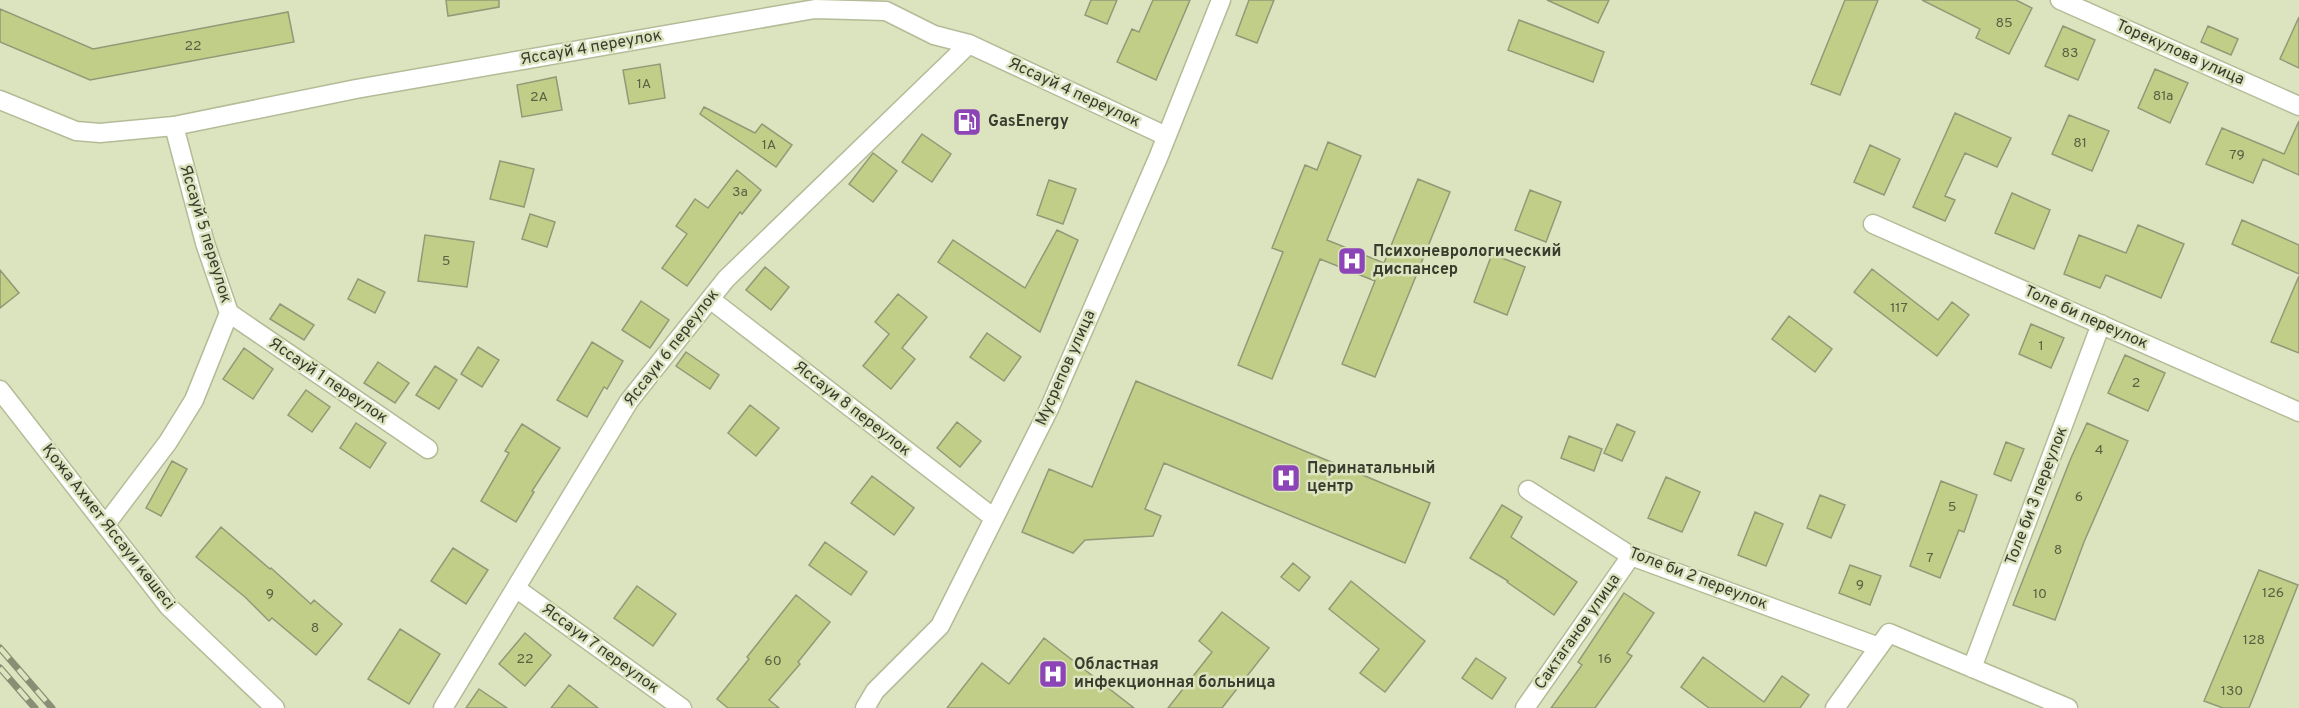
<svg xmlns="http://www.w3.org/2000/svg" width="2299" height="708" font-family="Overpass,sans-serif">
	<rect width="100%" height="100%" fill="#dce4bf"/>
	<!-- building -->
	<path fill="#c0ce87" stroke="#929977" stroke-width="1.5" d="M446,0H499V7L448,16Z
		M1091,0H1117L1107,24L1085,15Z
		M1153,0H1190L1156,80L1117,62L1132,29L1139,32Z
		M1249,0H1274L1257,43L1236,35Z
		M1547,0H1609L1598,23Z
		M1845,0H1878L1840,95L1811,84Z
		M1922,0H2016L2032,8L2009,54L1976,38L1980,29Z
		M0,9L93,49L288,12L294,42L90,80L0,42Z
		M2299,17V68L2280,59Z
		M1519,20L1604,52L1593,82L1508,50Z
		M2063,26L2095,40L2078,80L2045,66Z
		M2208,26L2238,39L2231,55L2201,42Z
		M660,64L665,98L629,104L623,70Z
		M2155,69L2188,83L2170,123L2138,108Z
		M556,77L562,110L522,117L517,85Z
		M704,107L755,133L762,124L792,145L776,167L700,114Z
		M1955,113L2011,138L1997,167L1965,153L1945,196L1955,200L1945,221L1913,207Z
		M2069,115L2109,131L2092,171L2052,154Z
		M2299,121V175L2263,159L2253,183L2206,164L2222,128L2284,154Z
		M922,134L951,154L932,182L902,162Z
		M1328,142L1361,156L1327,240L1384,263L1418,179L1450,192L1375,377L1342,364L1375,281L1320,259L1272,379L1238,365L1283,252L1272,248L1305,165L1317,170Z
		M1870,145L1900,159L1884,195L1854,182Z
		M873,153L897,171L873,202L849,184Z
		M500,161L534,169L524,207L490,199Z
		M737,170L761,190L742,214L740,212L687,286L662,268L687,234L676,226L695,199L708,208Z
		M1049,180L1076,189L1063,224L1037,215Z
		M1530,190L1561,202L1546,242L1515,230Z
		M2012,193L2050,210L2034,249L1995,233Z
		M530,214L555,222L547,247L522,239Z
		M2242,220L2299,245V274L2232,244Z
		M2138,225L2184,244L2161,298L2106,275L2100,288L2064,274L2079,235L2126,253Z
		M1057,230L1078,240L1040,332L938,262L953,240L1025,288Z
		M425,235L474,242L467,287L418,281Z
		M1492,254L1525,267L1507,315L1474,302Z
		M765,267L789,287L771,310L746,290Z
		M1872,269L1938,320L1952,302L1969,315L1937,356L1854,292Z
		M0,270L19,293L0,308Z
		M2299,276V353L2271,342Z
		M358,279L385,292L375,313L348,299Z
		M898,294L927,317L902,348L915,359L891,389L863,366L889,334L875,322Z
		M641,301L669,320L650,348L622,330Z
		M280,304L314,325L304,340L270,319Z
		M1789,316L1832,349L1815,372L1772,339Z
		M2031,324L2064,338L2051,368L2019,354Z
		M987,333L1021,357L1004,381L970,357Z
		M592,342L623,361L607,389L604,387L587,417L557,400Z
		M478,347L499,360L482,387L461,374Z
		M244,348L273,369L253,399L223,379Z
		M686,352L719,375L710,389L676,366Z
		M2125,355L2165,373L2148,411L2108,393Z
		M378,362L409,383L395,403L364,383Z
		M435,366L457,380L439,409L416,395Z
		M1136,381L1430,503L1405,563L1164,463L1145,509L1161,516L1153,536L1085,540L1073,553L1022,532L1049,469L1092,487Z
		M306,390L330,407L312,432L288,415Z
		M750,405L779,428L756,456L728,433Z
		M957,422L981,441L960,467L937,448Z
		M356,423L386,443L370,468L340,448Z
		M2087,423L2128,441L2084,542L2055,620L2013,605L2071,458Z
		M522,424L560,448L532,491L534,492L516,522L481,501L509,453L505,451Z
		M1617,424L1635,432L1622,461L1604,453Z
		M1569,436L1602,449L1594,471L1561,458Z
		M2006,442L2024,449L2011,481L1994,474Z
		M172,461L187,469L161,516L146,508Z
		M872,476L914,508L894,535L851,503Z
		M1666,477L1700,492L1682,532L1648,518Z
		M1941,481L1977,495L1964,532L1959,530L1940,578L1910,566Z
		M1820,495L1845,505L1831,538L1807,528Z
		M1502,505L1522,517L1511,537L1577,582L1554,615L1507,582L1508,581L1470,558Z
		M1755,512L1783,524L1766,566L1738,555Z
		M221,527L270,569L271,568L311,604L314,600L342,624L316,655L272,618L269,621L245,597L196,557Z
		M825,542L867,572L851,595L809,565Z
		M453,548L488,570L466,604L431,581Z
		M1293,563L1310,577L1299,591L1281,577Z
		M1850,565L1881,576L1870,605L1839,593Z
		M2259,570L2298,585L2249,708H2223L2204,701Z
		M1351,581L1425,641L1385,692L1360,673L1379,649L1329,609Z
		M637,586L676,614L653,646L614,618Z
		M1624,593L1654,613L1627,653L1632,656L1595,708H1551L1582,665L1578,662Z
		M796,595L830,622L798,662L800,664L769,700L779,708H728L717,699L749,659L747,657Z
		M1222,612L1269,648L1222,708H1168L1212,652L1199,641Z
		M400,629L440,654L409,704L368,679Z
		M525,633L551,655L525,686L499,664Z
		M1044,638L1134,708H947L982,663L1009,684Z
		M1703,657L1764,702L1782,676L1809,695L1800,708H1709L1681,687Z
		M1476,658L1506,678L1492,699L1462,678Z
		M569,685L598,708H551Z
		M479,689L507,708H466Z"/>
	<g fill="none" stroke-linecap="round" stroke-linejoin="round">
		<!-- minor casing -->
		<g stroke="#b3bb97" stroke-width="21">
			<path id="minor" d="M2060,0L2299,106
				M0,100L76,131L100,133L174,126L356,89L815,9L886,11L934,35L969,44L1166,136
				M1873,224L2299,412
				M710,299L994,518
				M229,313L428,449
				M0,390L169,607L275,708
				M1528,490L1631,556L1879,647
				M106,524L168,442L194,400L229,313L205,243L174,126
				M517,589L682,708
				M1972,668L2101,324
				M443,708L629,401L726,279L969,44
				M865,708L875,691L940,626L1049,409L1158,158L1221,0
				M1525,708L1631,556
				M1835,708L1889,633L2068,708"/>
		</g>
		<!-- minor -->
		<use href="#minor" stroke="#fff" stroke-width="18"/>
		<!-- rail casing -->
		<g stroke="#898e75" stroke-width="7">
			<path id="rail" d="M0,648L52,708
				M0,668L35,708"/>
		</g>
		<!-- rail -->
		<use href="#rail" stroke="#dce4bf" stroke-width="4.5" stroke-dasharray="14" stroke-linecap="butt"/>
	</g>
	<!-- icons -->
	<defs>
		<g id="fuel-square" transform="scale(1.5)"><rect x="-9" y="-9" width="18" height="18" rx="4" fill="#8d44b6" stroke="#dce4bf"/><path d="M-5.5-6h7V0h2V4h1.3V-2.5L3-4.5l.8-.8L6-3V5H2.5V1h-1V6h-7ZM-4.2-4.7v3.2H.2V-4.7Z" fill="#fff"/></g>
		<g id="hospital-square" transform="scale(1.5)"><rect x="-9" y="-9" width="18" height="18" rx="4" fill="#8d44b6" stroke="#dce4bf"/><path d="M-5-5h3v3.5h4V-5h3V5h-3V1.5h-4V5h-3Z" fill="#fff"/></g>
	</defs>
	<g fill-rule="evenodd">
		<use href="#fuel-square" x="967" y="122"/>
		<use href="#hospital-square" x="1352" y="261"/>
		<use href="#hospital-square" x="1286" y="478"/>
		<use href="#hospital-square" x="1053" y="674"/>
	</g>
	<g text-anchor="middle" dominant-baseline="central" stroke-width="5" stroke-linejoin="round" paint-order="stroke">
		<!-- number labels -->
		<g font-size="14" fill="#5b6044">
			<text x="2004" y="23">85</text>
			<text x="193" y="46">22</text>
			<text x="2070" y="53">83</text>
			<text x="644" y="84">1А</text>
			<text x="2163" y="96">81а</text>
			<text x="539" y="97">2А</text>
			<text x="2080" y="143">81</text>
			<text x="769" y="145">1А</text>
			<text x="2237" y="155">79</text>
			<text x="740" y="192">3а</text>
			<text x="446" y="261">5</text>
			<text x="1899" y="308">117</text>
			<text x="2041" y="346">1</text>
			<text x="2136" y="383">2</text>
			<text x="2099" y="450">4</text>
			<text x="2079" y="497">6</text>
			<text x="1952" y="507">5</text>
			<text x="2058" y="550">8</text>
			<text x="1930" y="558">7</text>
			<text x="1860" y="585">9</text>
			<text x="2273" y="593">126</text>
			<text x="270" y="594">9</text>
			<text x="2040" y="594">10</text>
			<text x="315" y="628">8</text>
			<text x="2254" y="640">128</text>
			<text x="525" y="659">22</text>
			<text x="1605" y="659">16</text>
			<text x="773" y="661">60</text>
			<text x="2232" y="691">130</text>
		</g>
		<!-- street labels -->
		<g font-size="16" fill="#393c2e" stroke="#dce4bf">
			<text transform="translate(591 48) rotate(-10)">Яссауй 4 переулок</text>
			<text transform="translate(2180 53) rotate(24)">Торекулова улица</text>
			<text transform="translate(1074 93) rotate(25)">Яссауй 4 переулок</text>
			<text transform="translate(205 234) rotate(73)">Яссауй 5 переулок</text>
			<text transform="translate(2086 318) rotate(24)">Толе би переулок</text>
			<text transform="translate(672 348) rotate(-52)">Яссауи 6 переулок</text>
			<text transform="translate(1066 368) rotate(-66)">Мусрепов улица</text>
			<text transform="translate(328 381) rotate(34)">Яссауй 1 переулок</text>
			<text transform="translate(852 409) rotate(38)">Яссауи 8 переулок</text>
			<text transform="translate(2037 496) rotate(-69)">Толе би 3 переулок</text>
			<text transform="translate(108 527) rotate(52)">Қожа Ахмет Яссауи көшесі</text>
			<text transform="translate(1698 579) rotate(21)">Толе би 2 переулок</text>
			<text transform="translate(1578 632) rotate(-55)">Сактаганов улица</text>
			<text transform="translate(600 649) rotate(36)">Яссауи 7 переулок</text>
		</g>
		<!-- poi labels -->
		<g font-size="16" font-weight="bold" fill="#393c2e" stroke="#dce4bf" text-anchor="start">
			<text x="988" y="122">GasEnergy</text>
			<text x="1373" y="252">Психоневрологический<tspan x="1373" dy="18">диспансер</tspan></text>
			<text x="1307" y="469">Перинатальный<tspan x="1307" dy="18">центр</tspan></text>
			<text x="1074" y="665">Областная<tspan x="1074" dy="18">инфекционная больница</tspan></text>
		</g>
	</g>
</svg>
